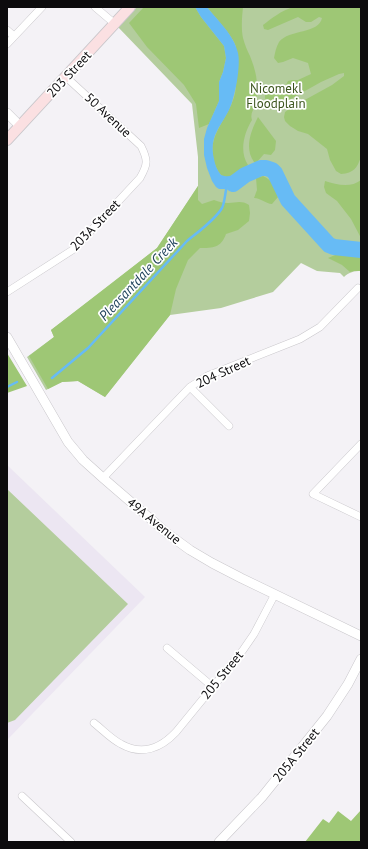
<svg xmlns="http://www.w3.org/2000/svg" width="368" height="849" font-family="'PT Sans',sans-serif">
	<rect width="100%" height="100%" fill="#f4f2f6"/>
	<!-- built -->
	<path fill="#ece6f2" d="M7,465L145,597L7,740Z"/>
	<!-- green -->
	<path fill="#b4cd9d" d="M137,7H361V271C354,271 349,272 344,277L340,273L317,271L301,263L273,292L221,308L170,315L105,397L78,381L62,382L46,390L27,357L54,337L51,330L106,288L157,248L198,186V157L192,104L118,27Z
		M7,489L128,604L15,720L7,723Z"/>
	<!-- forest -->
	<path fill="#9ec775" d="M144,7H195L201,17L224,46L226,58L223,72L219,82V101L209,124L199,128L196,104L184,85L147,47L129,23Z
		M207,7H243C242,17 241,28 243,38C245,45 247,50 250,56C254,66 257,76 257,86C258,93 257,99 255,105C253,111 250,114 252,120C244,133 239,151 248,165L244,169V172C239,173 232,177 227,177C221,177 218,172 216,167C203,136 229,121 235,93C237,84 236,74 236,65C236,59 236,53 236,47C234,37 214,16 207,7Z
		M293,7H315L316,8L361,7V157C357,168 354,173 341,174L336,171L330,160L327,149L308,134L298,131L290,126L285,121L284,117L285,112L292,107L332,85L344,76V73L339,74L321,82L282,104L265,103V94C271,91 279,94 283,90C285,88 286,84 288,81L292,80H298L311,74L308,63L293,58L283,62L278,63L274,58C275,53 276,47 279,42C289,29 319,34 322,18L319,17L311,22H306L298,17L268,30L264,29L263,25C272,18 281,11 293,7Z
		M258,117L276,141L275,150L271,155L264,154L257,162H254C244,148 251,131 258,117Z
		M263,176C273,180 275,188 278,197L272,204C266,204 261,198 254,198L257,190L256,178Z
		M361,180V238L351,219L337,201L326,193L324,187L325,181C337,185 351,188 361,180Z
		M198,186V200L202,204L214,200C219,202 223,203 228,203C236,203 241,200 249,205L250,213L249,221L238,230L226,234C221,248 213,248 200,248L188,260L176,289L170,315L105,397L78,381L62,382L48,389L29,356L54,337L51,330L157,248Z
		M340,253L348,254L361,253V271H354L350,272L342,265L328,258Z
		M7,353L27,386L7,393Z
		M361,810V842H305L323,819L329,823L338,811L351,821Z"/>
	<!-- water -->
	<path fill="#67bbf5" d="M195,7H207C218,21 234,35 238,53C241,66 235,98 229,110C220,128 209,136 214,159C215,165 217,170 221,175C229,178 232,175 239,173C243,172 246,172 250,172L252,179L243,182L230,188L225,189H219L216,187L212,181L207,168L204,155V139L207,128L219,101V82L223,72L226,58L224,46L201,17Z"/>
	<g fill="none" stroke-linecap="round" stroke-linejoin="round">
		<!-- stream -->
		<path stroke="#67bbf5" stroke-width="2.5" d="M52,378L88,348L187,241C198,232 215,220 222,208C225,202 225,192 227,186
			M7,387L17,382"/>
		<!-- river -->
		<path stroke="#67bbf5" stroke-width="16" d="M233,184L245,175L261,168H266L272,170L275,173L288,200L329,245L334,247L361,250"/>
		<!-- minor casing -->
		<g stroke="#c9c7cb" stroke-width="8">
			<path id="minor" d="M95,7L115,24
				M7,30L14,36
				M7,44L42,7
				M7,292L74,249L140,178C148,164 148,160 141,146L66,77
				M190,387L229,426
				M361,444L313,494L361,517
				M103,478L190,387L207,376L300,339L320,327L358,288
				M167,648L213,687
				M94,723C103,730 111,739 121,744C142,756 161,748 176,732L243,650L254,634L275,594
				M22,796L71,842"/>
		</g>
		<!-- tertiary casing -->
		<g stroke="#c9c7cb" stroke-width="10">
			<path id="tertiary" d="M7,113L20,126
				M7,337L68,442L83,460L103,478L168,534L190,550L212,563L241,578L361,636
				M219,842L262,797L327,716L348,684L361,659"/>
		</g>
		<!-- secondary casing -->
		<g stroke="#c9c7cb" stroke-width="12">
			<path id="secondary" d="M7,140L130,7"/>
		</g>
		<!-- minor -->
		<use href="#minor" stroke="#fff" stroke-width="7"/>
		<!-- tertiary -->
		<use href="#tertiary" stroke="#fff" stroke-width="9"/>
		<!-- secondary -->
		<use href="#secondary" stroke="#fbe0e2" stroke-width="10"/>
	</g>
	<g text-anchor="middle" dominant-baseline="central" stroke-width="3.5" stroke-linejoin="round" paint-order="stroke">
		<!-- street labels -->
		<g font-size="13" fill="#0c0b0d" stroke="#fff">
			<text transform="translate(69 74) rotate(-47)">203 Street</text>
			<text transform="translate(108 115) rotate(43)">50 Avenue</text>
			<text transform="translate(95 225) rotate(-46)">203A Street</text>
			<text transform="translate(223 372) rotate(-25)">204 Street</text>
			<text transform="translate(154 521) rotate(39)">49A Avenue</text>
			<text transform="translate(222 675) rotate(-51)">205 Street</text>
			<text transform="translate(296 755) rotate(-51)">205A Street</text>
		</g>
		<!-- park labels -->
		<g font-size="13" fill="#3b541c" stroke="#fff">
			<text x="276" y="88">Nicomekl<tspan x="276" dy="15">Floodplain</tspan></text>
		</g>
		<!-- water labels -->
		<g font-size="14" font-style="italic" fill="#20435c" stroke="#fff">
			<text transform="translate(138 279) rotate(-47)">Pleasantdale Creek</text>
		</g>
	</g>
	<!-- border -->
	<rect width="368" height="849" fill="none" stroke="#0c0b0d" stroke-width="16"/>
</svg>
